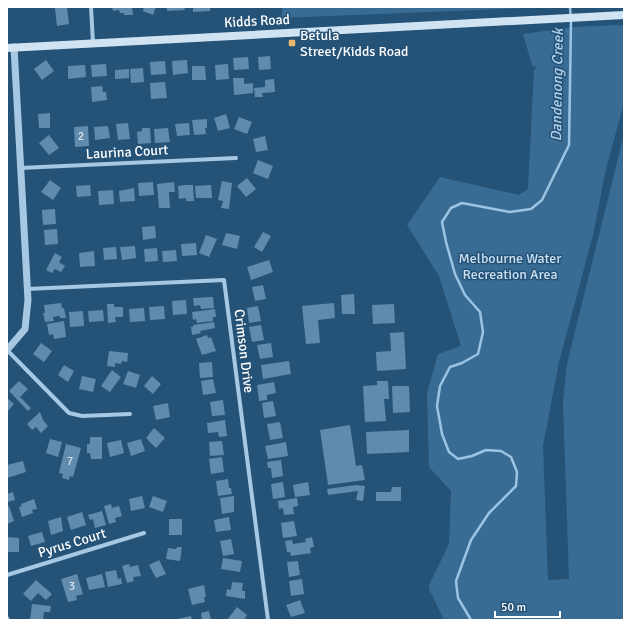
<svg xmlns="http://www.w3.org/2000/svg" width="631" height="627" font-family="Signika,sans-serif">
	<rect width="100%" height="100%" fill="#255277"/>
	<!-- green -->
	<path fill="#396c95" d="M283,7H551L281,18Z
		M617,25L624,26V103L606,169L593,235L559,362L543,446L548,580L569,579L563,402L567,364L624,134V620H444L429,589V585L449,544L451,491L429,467L427,393L438,354L461,346L439,276L407,225L440,177L519,195L528,189L534,70H535L536,67L532,65L523,34L573,27Z"/>
	<g fill="none" stroke-linecap="round" stroke-linejoin="round">
		<!-- stream -->
		<path stroke="#9bc4e3" stroke-width="2.5" d="M471,620L458,598L456,581L471,540L489,513L516,486L517,472L511,457L501,451L486,450L472,456L458,459L449,452L442,434L437,406L440,386L450,367L462,363L478,354L483,332L480,312L465,295L455,274L446,242L442,222L451,208L462,203L510,212L531,209L542,200L569,145L571,21L570,7"/>
	</g>
	<!-- building -->
	<path fill="#618bac" d="M67,7L69,24L57,26L55,8Z
		M112,7H132L133,15H124V13H120L119,10L113,11Z
		M144,7H156L153,15L143,11Z
		M167,7H184L185,10L167,11Z
		M193,7H210V11L193,12Z
		M270,56L271,69L259,70L258,57Z
		M248,57L249,69L234,70L233,58Z
		M46,60L54,71L42,80L34,69Z
		M187,60L188,73L173,75L172,61Z
		M165,61L166,74L151,75L150,62Z
		M106,64L107,76L92,77L91,65Z
		M228,64L229,79L216,80L215,65Z
		M85,65L86,77L68,79V66Z
		M192,66H205L206,80H192Z
		M143,68L144,82L131,83L130,69Z
		M129,69V78L115,79V70Z
		M233,78H244V84L253,83V93L234,95Z
		M274,79L275,92L262,93L263,97H255L254,88L265,87V80Z
		M165,82L167,98L151,99L150,83Z
		M102,86L103,92H106L107,100L92,102L91,87Z
		M50,113V128H39L38,114Z
		M226,114L230,128L218,131L214,118Z
		M239,117L252,122L247,134L234,129Z
		M207,119V128H205L206,134L194,135L192,120Z
		M128,123L130,139L118,140L116,124Z
		M189,123L190,135L177,136L175,124Z
		M88,126L89,146L75,147L74,127Z
		M108,126L110,138L95,140L94,127Z
		M142,128H150L151,143L138,144L137,132L142,131Z
		M168,128L170,142L155,143L154,129Z
		M49,135L59,148L49,155L39,143Z
		M265,136L268,150L256,152L253,139Z
		M258,160L273,166L268,179L253,173Z
		M247,178L256,189L246,197L237,186Z
		M50,180L61,188L53,200L41,192Z
		M222,181L232,183L229,209L221,208L223,201L218,200Z
		M153,182L154,195L139,196L138,183Z
		M174,182L175,192H169L170,208H159L157,184Z
		M90,185L91,196L77,197L76,186Z
		M185,185H193L194,201H186V198L179,199L178,186Z
		M211,185L212,198H196L195,186Z
		M134,188L135,201L120,202L119,191Z
		M113,190L114,204L99,205L98,191Z
		M55,209L56,224L43,225L42,210Z
		M155,226L156,238L143,240L142,227Z
		M57,229L58,244L45,245L44,230Z
		M263,232L271,236L262,252L254,247Z
		M226,233L240,236L237,249L222,245Z
		M206,235L217,239L209,257L199,253Z
		M196,243L197,255L182,256L181,244Z
		M135,246L136,258L122,260L120,247Z
		M116,247L117,259L104,260L103,248Z
		M157,248L158,261L145,262L144,249Z
		M176,250L177,261L163,262L162,251Z
		M94,251L95,266L80,267L79,253Z
		M55,253L62,257L59,262L65,266L61,272L55,269L52,273L46,270Z
		M269,260L273,272L251,280L247,267Z
		M263,285L266,299L255,301L252,287Z
		M354,294L355,314H342L341,295Z
		M213,297L214,308L201,309L200,305L194,306L193,298Z
		M186,300L187,314L173,315L172,301Z
		M61,303L62,308H64L66,318H60V316L53,317L54,321L45,322L43,313H45L44,305Z
		M334,303L335,318L318,320L320,343L306,344L302,306Z
		M107,304H114V307H123V317H115L116,322L108,323Z
		M394,304L395,323L373,324L372,305Z
		M164,306L165,319L150,320L149,307Z
		M258,306L261,321L249,323L247,308Z
		M144,308L145,321L130,322L129,309Z
		M215,309L216,317H213V321L197,323L196,319L193,320L192,312Z
		M103,310L104,321L89,322L88,311Z
		M83,311L84,326L70,327L69,312Z
		M64,321L66,337L54,339L53,334L49,335L47,324Z
		M214,322L215,328L200,331L201,333L192,335L191,327H193V325Z
		M261,325L264,340L252,342L249,327Z
		M404,332L406,369L377,371L376,352L391,351L390,333Z
		M207,335L208,338L211,337L216,351L202,355L196,339Z
		M41,343L52,351L44,362L33,354Z
		M271,343L273,357L260,359L257,345Z
		M109,351L128,353L127,362L122,361L121,364L115,363V367L107,366Z
		M289,361L291,374L263,379L261,365Z
		M212,362L213,377L200,378L199,363Z
		M64,365L74,371L68,382L58,375Z
		M112,370L121,377L110,392L101,386Z
		M128,371L140,375L136,388L123,384Z
		M82,376L96,379L93,392L79,389Z
		M152,376L161,384L153,394L144,386Z
		M213,379L216,393L203,395L201,381Z
		M19,381L28,389L20,397L31,408L28,411L9,391Z
		M377,381H388L389,399H384L386,421L365,422L363,386L377,385Z
		M274,382L276,393L267,395V400L259,401L257,385Z
		M392,386H409L410,412L393,413Z
		M7,398L14,404L7,412Z
		M223,400L225,415L212,416L210,402Z
		M273,401L276,416L264,418L262,403Z
		M168,403L170,417L156,420L153,406Z
		M40,412L43,420L48,426L41,433L36,427L32,430L27,424Z
		M225,420L227,436L219,437L218,432L208,433L207,423Z
		M280,422L283,438L270,440L267,424Z
		M350,425L356,466L362,465L365,480L328,485L320,430Z
		M154,428L165,438L156,448L146,438Z
		M409,430V452L367,454L366,432Z
		M90,437H102V459H91L90,453H87V444H90Z
		M50,439L62,442L58,457L46,453Z
		M141,439L145,451L131,456L127,443Z
		M121,440L124,453L110,457L107,443Z
		M222,441L224,455L210,456L209,442Z
		M286,442L288,456L268,459L265,446Z
		M66,444L81,448L73,477L70,476L69,480L62,478L63,474L59,473Z
		M222,457L224,472L211,474L209,459Z
		M281,460L283,476L272,478L271,468H268L267,462Z
		M23,461L26,472L7,478V465Z
		M228,479L229,488H231L232,494L218,496L216,481Z
		M283,482L285,497L273,499L271,484Z
		M308,482L310,495L295,497L293,485Z
		M356,485L365,486L363,501L356,500L358,491L328,495L327,489Z
		M392,487H401V501H376V492H391Z
		M13,492L15,500L7,502V494Z
		M142,496L145,508L131,511L129,499Z
		M153,496L167,501L163,512L149,507Z
		M234,496V512L222,514L220,498Z
		M297,498L298,506L293,507L294,514L284,515L283,508L279,509L278,501Z
		M34,499L37,509L32,510L33,513L22,517L19,507L22,506L21,504Z
		M111,504L112,508L119,506L122,516L115,518L116,522L109,524L104,506Z
		M9,506L14,521L7,524V507Z
		M102,511L106,525L95,528L93,519L90,520L88,515Z
		M82,512L86,525L71,530L67,517Z
		M61,517L63,531L51,535L48,521Z
		M229,517L231,530L216,532L214,520Z
		M169,519H182V535H169Z
		M294,521L297,536L283,538L281,523Z
		M42,532L45,542L31,546L28,536Z
		M7,537L19,538V552H7Z
		M312,537L314,547L310,548L311,553L291,556L290,552H287L285,541L292,540L293,544L306,542L305,539Z
		M231,539L234,554L223,556L220,541Z
		M177,547H182L180,561L166,559L168,548L176,549Z
		M223,558L242,561L240,572L221,569Z
		M159,560L166,574L156,578L149,565Z
		M298,561L300,575L289,577L287,562Z
		M129,564L130,567L138,565L141,576L133,577L134,581L127,583L122,566Z
		M116,570L118,579L121,578L122,584L108,587L105,572Z
		M77,574L83,594L76,596L77,600L68,602L61,579Z
		M102,574L105,587L89,590L86,578Z
		M302,579L304,594L291,596L289,581Z
		M36,580L52,594L46,600L38,593L31,601L23,594Z
		M232,582L243,583L242,591H245V599L226,596L227,589L231,590Z
		M204,585L206,597H204L205,602L192,605L188,589Z
		M300,600L305,613L291,617L286,605Z
		M32,604L51,606L50,612H44L43,620H30Z
		M237,607L247,615L244,620H227Z
		M209,611L211,620H202L201,613Z
		M191,616L192,620H177V619Z"/>
	<g fill="none" stroke-linecap="round" stroke-linejoin="round">
		<!-- minor -->
		<path stroke="#a7c8e3" stroke-width="4" d="M91,7L93,43
			M20,168L236,158
			M27,289L224,280L268,620
			M7,350L69,413L82,416L130,414
			M7,575L144,533
			M7,618L8,620"/>
		<!-- tertiary -->
		<path stroke="#a7c8e3" stroke-width="7" d="M7,350L25,329L28,300L14,47"/>
		<!-- secondary -->
		<path stroke="#cfe3f3" stroke-width="8" d="M7,48L624,15"/>
	</g>
	<!-- markers -->
	<rect fill="#ecb96c" stroke="#255277" stroke-width="1.5" x="288" y="39" width="8" height="8" rx="2"/>
	<g text-anchor="middle" dominant-baseline="central" stroke-width="3" stroke-linejoin="round" paint-order="stroke">
		<!-- number labels -->
		<g font-size="12" fill="#d8e2ea">
			<text x="81" y="136">2</text>
			<text x="70" y="461">7</text>
			<text x="72" y="586">3</text>
		</g>
		<!-- street labels -->
		<g font-size="14" fill="#fff" stroke="#255277">
			<text transform="translate(257 21) rotate(-3)">Kidds Road</text>
			<text transform="translate(127 152) rotate(-3)">Laurina Court</text>
			<text transform="translate(244 351) rotate(83)">Crimson Drive</text>
			<text transform="translate(72 543) rotate(-17)">Pyrus Court</text>
		</g>
		<!-- poi labels -->
		<g font-size="14" fill="#fff" stroke="#255277" text-anchor="start">
			<text x="300" y="35">Betula<tspan x="300" dy="16">Street/Kidds Road</tspan></text>
		</g>
		<!-- park labels -->
		<g font-size="14" fill="#c9e0f3" stroke="#255277">
			<text x="510" y="258">Melbourne Water<tspan x="510" dy="16">Recreation Area</tspan></text>
		</g>
		<!-- water labels -->
		<g font-size="15" font-style="italic" fill="#b2d2eb" stroke="#255277">
			<text transform="translate(557 85) rotate(-89)">Dandenong Creek</text>
		</g>
	</g>
	<!-- border -->
	<rect width="631" height="627" fill="none" stroke="#ffffff" stroke-width="16"/>
	<!-- scale -->
	<path d="M495 611v6h65v-6" fill="none" stroke="#ffffff" stroke-width="2"/>
	<text x="501" y="611" font-size="12" fill="#ffffff" stroke="#255277" stroke-width="3" paint-order="stroke">50 m</text>
</svg>
